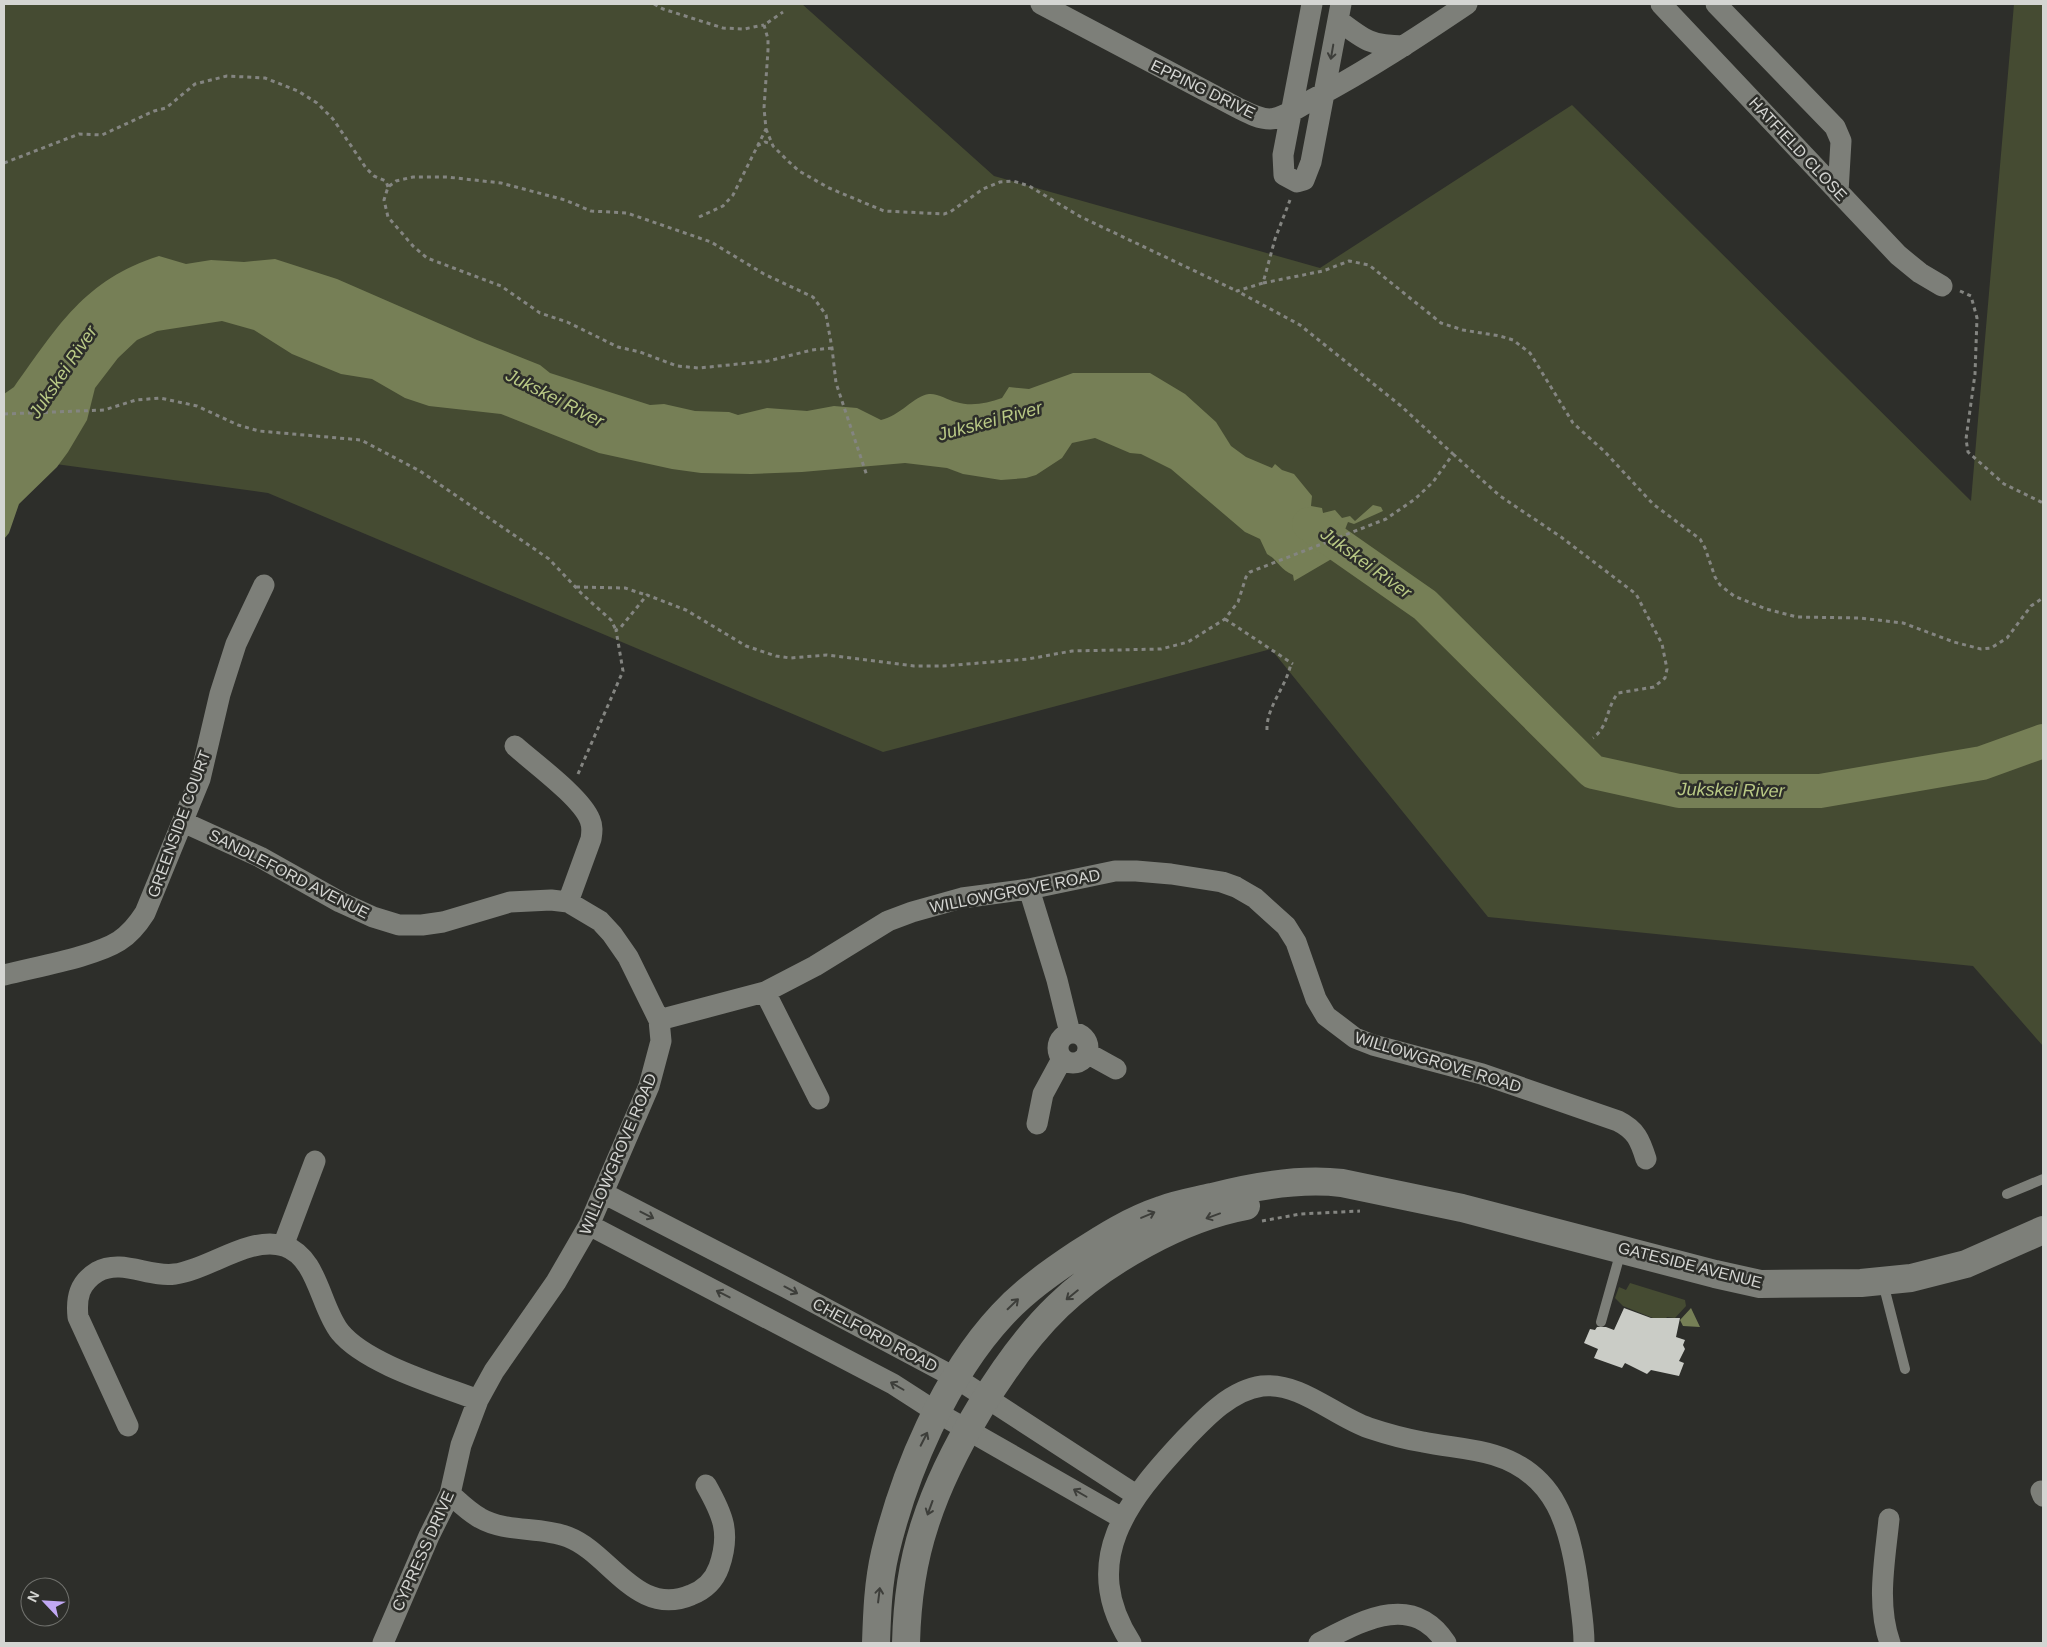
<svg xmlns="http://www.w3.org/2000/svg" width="2047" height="1647" font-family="Helvetica,sans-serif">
	<rect width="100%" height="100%" fill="#2d2e2a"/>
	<!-- green -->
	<path fill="#454b32" d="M4,4H802L994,176L1320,268L1572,105L1971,501L2014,4H2043V1046L1973,966L1488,917L1271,649L883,752L268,493L4,457Z
		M1630,1283L1685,1300L1686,1306L1675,1318L1667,1317L1663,1322L1623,1306L1615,1298L1619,1287L1626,1290Z"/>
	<!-- water -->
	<path fill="#767f56" d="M159,256L186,264L211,260L244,262L275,259L337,279L477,340L540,365L550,373L650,405L664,404L695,411L729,412L738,415L767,408L807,411L834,406L857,408L881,420C900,416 914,396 929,394C937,393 948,400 956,402C972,407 987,403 1002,398L1009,387L1029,389L1073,373H1150L1185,394L1216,422L1231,446L1246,457L1272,468L1275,464L1282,470L1294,474L1312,496L1311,506L1322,508L1323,513L1335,510L1342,518L1350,516L1355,521L1373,505L1381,507L1383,511L1354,524L1348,522L1344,532L1352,541L1350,543L1352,547L1294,581L1293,575C1279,569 1278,560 1267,554L1260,539L1245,532L1171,469L1141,454L1130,453L1095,438L1072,443L1062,458L1036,475L1026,478L1001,480L963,474L947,468L905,463L802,472L751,474L701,473L672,469L599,453L501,414L429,406L405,398L372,379L341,374L292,354L254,330L222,321L157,331L137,340L118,358L95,388L87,420L68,452L57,467L19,504L9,533L4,539V394L14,387C58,326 84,280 159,256Z
		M1691,1308L1700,1327L1683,1326L1680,1320Z"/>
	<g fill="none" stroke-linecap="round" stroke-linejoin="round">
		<!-- river -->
		<path stroke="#767f56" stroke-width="34" d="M1309,524L1425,605L1593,772L1679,791H1820L1982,763L2043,741"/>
	</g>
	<!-- building -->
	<path fill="#caccc6" d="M1624,1308L1651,1318H1680L1676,1337L1685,1340L1683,1345L1685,1349L1679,1361L1684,1363L1679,1376L1651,1370L1647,1374L1625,1363L1622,1368L1594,1358L1598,1349L1584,1343L1590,1329L1595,1330L1597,1327H1606L1614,1330Z"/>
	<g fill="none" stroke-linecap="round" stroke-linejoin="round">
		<!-- path -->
		<path stroke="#848581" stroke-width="3" stroke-dasharray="4 4" stroke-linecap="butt" d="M654,4L663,9L723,28L744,29L764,25
			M766,129L773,146L788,161L799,171L829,188L884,211L944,214L950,212L983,189L1000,182L1013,181L1029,186L1081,217L1237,291
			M757,146L765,142L772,144
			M4,163L79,134L102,135L154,111L166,108L195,84L227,76L265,78L298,91L317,103L333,119L366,168L374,176L386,181L388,187
			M699,217L723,206L733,195L766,129L764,108L768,50V39L764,25L783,12
			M1263,283L1323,271L1349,261L1369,265L1441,323L1463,330L1500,336L1513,340L1530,353L1573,423L1605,452L1653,504L1700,539L1705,548L1715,577L1720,585L1734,596L1766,609L1797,617L1860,618L1903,623L1954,642L1981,649L1991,648L2007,638L2031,606L2043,598
			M1960,291L1971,296L1977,318L1975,374L1966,439L1968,452L2004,484L2043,503
			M832,348L812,350L768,361L699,368L677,366L640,352L618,347L567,322L540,313L501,286L427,258L413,246L388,217L384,200L388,187L396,181L413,177H447L501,183L565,200L591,211L627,213L711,242L764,274L813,297L826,315L832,348L836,383L867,476
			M4,414L104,410L136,400L160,398L197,406L238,425L259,431L361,440L420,471L549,559L582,594L611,620L616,630
			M1453,454L1500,496L1561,537L1636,594L1662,644L1667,669L1665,678L1654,687L1618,693C1606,708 1609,726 1593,738
			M576,587L625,588L646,595
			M1225,619L1293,664
			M1267,730C1266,707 1287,686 1291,663
			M578,774L623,671L616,630L621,627L647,595L686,610L746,646L776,656L790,658L827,655L914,666H943L1028,659L1072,651L1161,649L1188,642L1225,619L1238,602L1246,577L1250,572L1386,519L1415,499L1433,482L1453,454L1401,406L1300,325L1237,291L1263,283L1275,239L1290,200
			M1262,1221L1300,1214L1360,1211"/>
		<!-- lane -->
		<path stroke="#7d7f79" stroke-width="10" d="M2007,1194L2043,1179
			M1883,1283L1905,1369
			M1601,1322L1621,1251"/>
		<!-- street -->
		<path stroke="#7d7f79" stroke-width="21" d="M1041,4L1238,108C1248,113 1259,119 1270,119C1285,118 1302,105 1315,98C1368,70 1418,37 1467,4
			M1312,4L1283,155L1284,175L1297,182L1304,180L1311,162L1341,4
			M1661,4L1898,255L1920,273L1942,286
			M1716,4L1835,127L1841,141L1838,192
			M1338,20C1364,40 1371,46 1404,46
			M515,746C534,763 582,798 590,820C593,827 592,832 591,839L568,902
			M183,822L260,857L340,902L373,917L399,925H422L443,922L510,902L551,900L568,902L600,921L612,934L628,957L659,1020L661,1041L649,1086L589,1225L556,1282L494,1371L478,1400L461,1445L450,1494L429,1536L383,1643
			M1029,889L1057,980L1070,1033
			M4,975C34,967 94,957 119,941C130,934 138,924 145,913L200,779L220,694L236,644L264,585
			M765,992L819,1099
			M659,1020L765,992L815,966L888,921L912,912L962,898L1029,889L1115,871H1136L1171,874L1222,882L1236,887L1255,898L1286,926L1296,942L1316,999L1326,1016L1355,1038L1373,1045L1482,1074L1618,1121C1636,1130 1640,1140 1646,1159
			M1058 1048a15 15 0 1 1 30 0a15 15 0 1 1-30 0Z
			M1087,1053L1116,1069
			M1037,1124L1043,1094L1062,1059
			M603,1193L787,1288L956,1378L1136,1495
			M589,1225L893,1384L938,1413L1122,1518
			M283,1246L315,1161
			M128,1426L78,1317C76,1298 79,1283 97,1272C122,1258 149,1278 175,1274C208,1270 250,1235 284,1246C318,1257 320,1307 340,1332C366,1364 439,1385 478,1400
			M2041,1491L2043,1496
			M450,1494C460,1503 469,1512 480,1518C506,1533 540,1526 568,1537C610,1553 637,1618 691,1595C704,1590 714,1581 719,1567C731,1533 723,1515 706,1485
			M1889,1519C1885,1560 1876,1604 1890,1643
			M1131,1643C1078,1561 1128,1500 1184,1440C1205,1418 1231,1390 1262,1386C1301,1382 1334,1416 1369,1428C1387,1434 1405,1439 1423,1442C1447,1447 1471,1448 1494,1455C1556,1474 1570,1526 1578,1584C1580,1603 1584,1623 1584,1643
			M1319,1643C1362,1621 1412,1591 1446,1643"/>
		<!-- secondary -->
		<path stroke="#7d7f79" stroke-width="28" d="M876,1643C877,1613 878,1583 885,1553C904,1473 945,1376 1002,1315C1024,1291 1051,1272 1078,1254C1104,1237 1131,1220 1161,1210C1177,1204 1195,1201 1212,1197C1254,1186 1299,1178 1342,1183L1462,1208L1715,1274L1760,1284L1861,1283L1911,1278L1966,1264L2043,1230
			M906,1643C907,1603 912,1563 925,1524C947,1455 1005,1357 1058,1306C1105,1261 1181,1218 1246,1206"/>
	</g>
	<!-- one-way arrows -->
	<defs><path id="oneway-shaft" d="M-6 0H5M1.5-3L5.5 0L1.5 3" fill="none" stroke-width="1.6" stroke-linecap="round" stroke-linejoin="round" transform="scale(1.25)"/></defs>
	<g stroke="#3d3e3a">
		<use href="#oneway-shaft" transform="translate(1332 52) rotate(100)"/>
		<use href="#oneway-shaft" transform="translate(647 1215) rotate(27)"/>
		<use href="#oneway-shaft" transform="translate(1148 1215) rotate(-23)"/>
		<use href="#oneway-shaft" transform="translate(1213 1216) rotate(160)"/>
		<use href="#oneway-shaft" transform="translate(791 1290) rotate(28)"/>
		<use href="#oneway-shaft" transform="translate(723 1294) rotate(-153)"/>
		<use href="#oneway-shaft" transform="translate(1072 1295) rotate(141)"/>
		<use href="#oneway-shaft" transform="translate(1013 1304) rotate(-44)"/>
		<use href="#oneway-shaft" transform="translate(897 1386) rotate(-150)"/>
		<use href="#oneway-shaft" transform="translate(924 1439) rotate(-63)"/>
		<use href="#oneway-shaft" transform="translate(1080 1493) rotate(-150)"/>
		<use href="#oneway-shaft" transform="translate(930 1508) rotate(110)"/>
		<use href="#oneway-shaft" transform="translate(879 1595) rotate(-83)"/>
	</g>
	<g text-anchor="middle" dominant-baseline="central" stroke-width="5" stroke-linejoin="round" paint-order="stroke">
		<!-- street labels -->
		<g font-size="16" fill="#d4d5d2" stroke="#2d2e2a">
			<text transform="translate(1203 89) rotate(26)">EPPING DRIVE</text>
			<text transform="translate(1798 149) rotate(47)">HATFIELD CLOSE</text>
			<text transform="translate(179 824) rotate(-70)">GREENSIDE COURT</text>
			<text transform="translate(289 874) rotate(27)">SANDLEFORD AVENUE</text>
			<text transform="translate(1015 891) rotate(-11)">WILLOWGROVE ROAD</text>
			<text transform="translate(1438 1062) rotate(17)">WILLOWGROVE ROAD</text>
			<text transform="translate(618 1154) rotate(-67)">WILLOWGROVE ROAD</text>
			<text transform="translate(1690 1265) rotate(14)">GATESIDE AVENUE</text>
			<text transform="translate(875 1335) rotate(28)">CHELFORD ROAD</text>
			<text transform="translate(423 1551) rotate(-66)">CYPRESS DRIVE</text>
		</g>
		<!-- water labels -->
		<g font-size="18" font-style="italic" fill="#b9c985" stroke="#2d2e2a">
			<text transform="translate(63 372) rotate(-56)">Jukskei River</text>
			<text transform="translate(555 398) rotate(27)">Jukskei River</text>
			<text transform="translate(990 421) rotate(-15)">Jukskei River</text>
			<text transform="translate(1366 563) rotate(36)">Jukskei River</text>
			<text transform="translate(1731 790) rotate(1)">Jukskei River</text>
		</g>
	</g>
	<!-- border -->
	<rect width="2047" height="1647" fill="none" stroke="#d4d5d2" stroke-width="10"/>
	<!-- north arrow -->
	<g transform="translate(45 1602) rotate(295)"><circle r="24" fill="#2d2e2a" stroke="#70716d"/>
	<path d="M0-4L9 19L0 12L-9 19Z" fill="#c1a8f3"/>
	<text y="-8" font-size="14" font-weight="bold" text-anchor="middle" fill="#d4d5d2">N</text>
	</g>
</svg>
